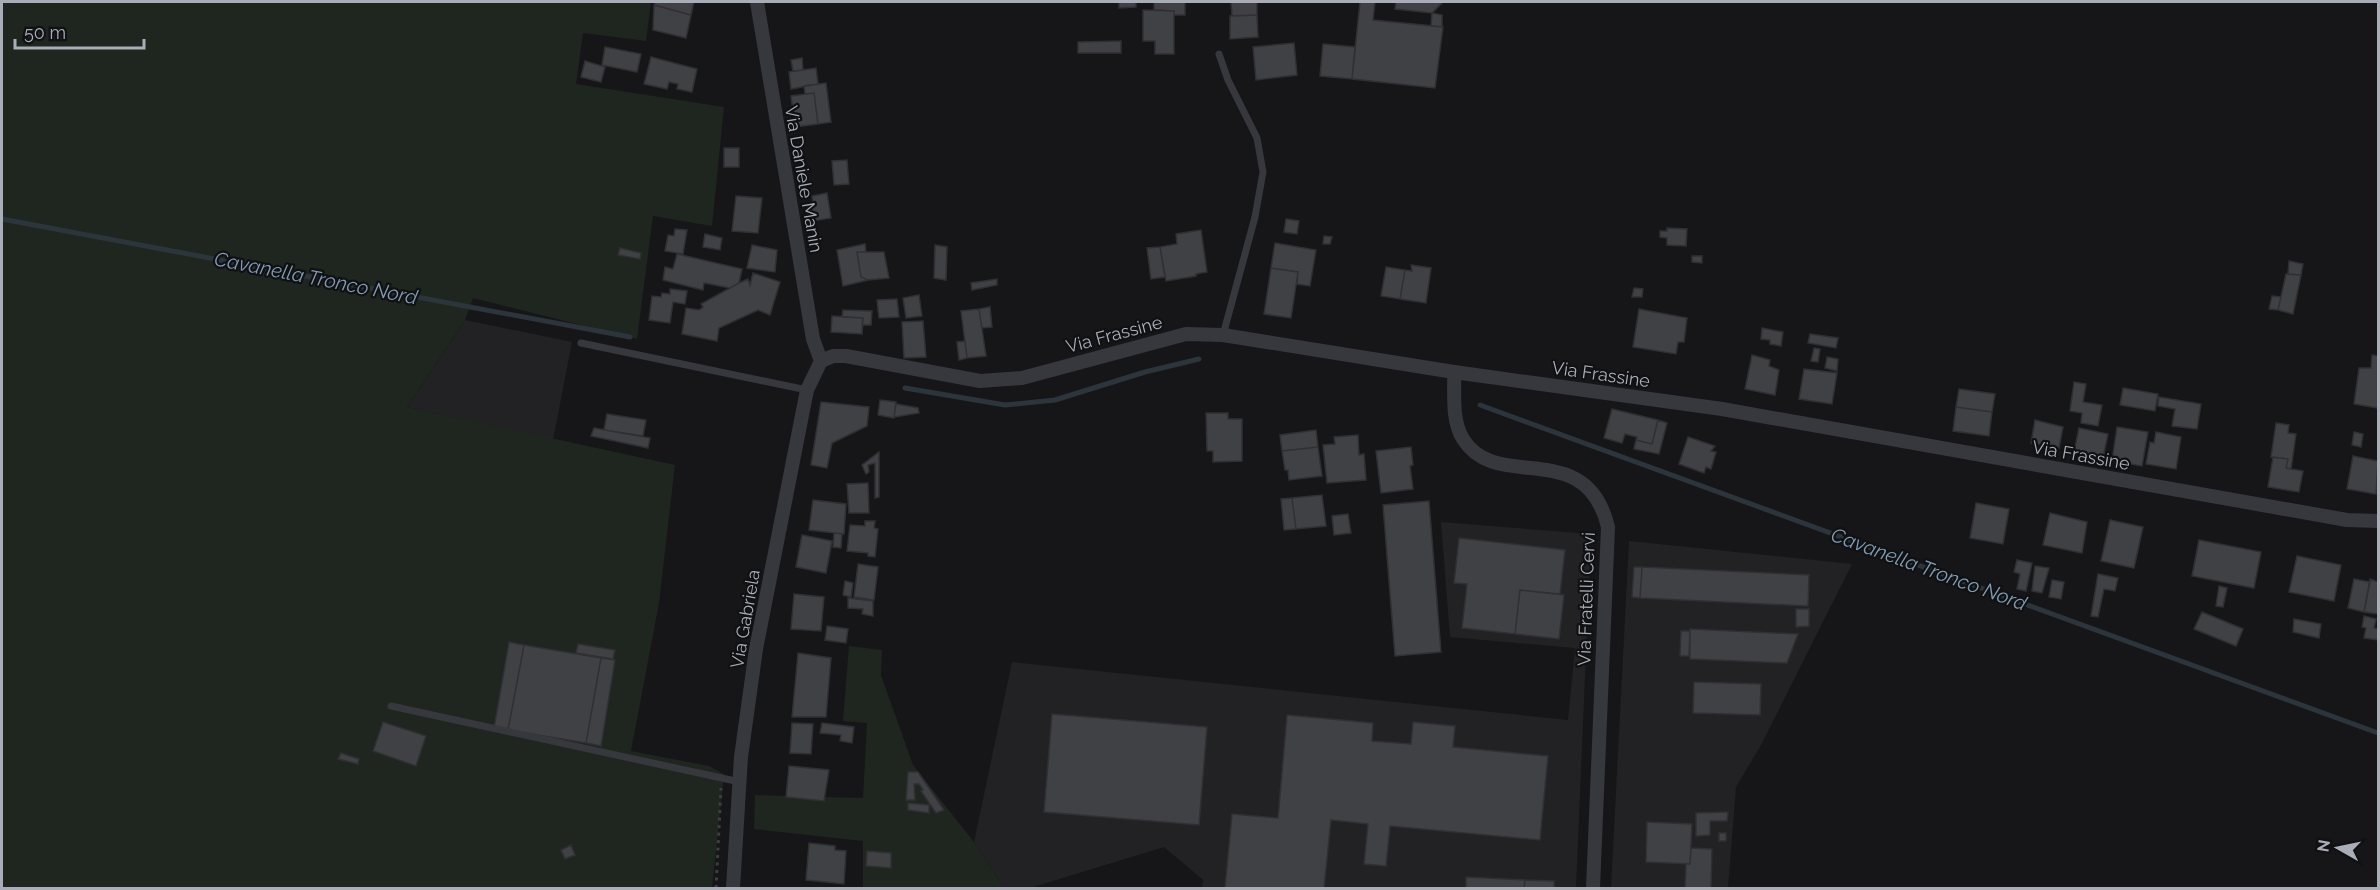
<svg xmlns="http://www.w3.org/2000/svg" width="2380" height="890" font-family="Raleway,sans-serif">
	<rect width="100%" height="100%" fill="#161618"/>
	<!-- built -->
	<path fill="#222225" d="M465,320L572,342L553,440L407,407Z
		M1441,522L1591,534L1576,888H1202L1203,880L1164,847L1030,888H1004L974,842L1012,662L1568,720L1575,648L1450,637Z
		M1629,541L1852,564L1761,745L1736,787L1728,888H1611Z"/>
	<!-- green -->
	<path fill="#1e261f" d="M2,2H651L646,41L583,33L576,84L724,107L712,226L653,216L637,339L473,298L465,320L407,407L675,465L659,603L631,751L709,766L724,774L712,888H2Z
		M849,646L882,650L881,675L913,765L974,842L1004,888H863V841L754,829L755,795L863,798L867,723L843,721Z"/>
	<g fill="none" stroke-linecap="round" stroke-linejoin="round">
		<!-- stream -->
		<path stroke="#2c353c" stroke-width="5" d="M2,219L630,337
			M905,388L1005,405L1055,400L1145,372L1199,359
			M1480,405L2378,733"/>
	</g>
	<!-- building -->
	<path fill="#404145" stroke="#303034" stroke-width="1.5" d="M655,2H694L691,15L654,5Z
		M1119,2H1136V7L1119,8Z
		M1154,2H1185V15H1174V11L1154,10Z
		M1231,2H1257V15L1232,16Z
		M1360,2H1375L1373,20L1443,27L1435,88L1352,79Z
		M1396,2H1443L1432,13L1395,9Z
		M654,5L691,15L686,38L653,30Z
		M1143,10L1174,11V54H1155V41H1143Z
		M1432,13L1442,15V27L1431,26Z
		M1257,15L1258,37L1230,39V16Z
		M1121,41V53H1078V42Z
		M1294,43L1297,75L1256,80L1253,47Z
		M1323,44L1355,47L1352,79L1320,76Z
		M605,47L641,54L637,72L602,65Z
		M651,57L697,69L692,92L677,89L678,84L669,82L667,89L644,84Z
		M802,58L803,70L793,71L791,60Z
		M585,61L605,67L601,82L581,77Z
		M816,68L818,84L791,89L789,72Z
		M826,83L831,122L818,124L814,93L805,94L804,86Z
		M814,93L818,124L795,127L791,96Z
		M724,148H739V167H724Z
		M847,160L849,184L834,185L832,161Z
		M827,193L831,218L808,222L805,208L814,207L812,196Z
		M736,196L762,198L758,233L732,231Z
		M1286,219L1299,221L1297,234L1284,232Z
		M1667,228L1687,229L1686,246L1667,245V238L1660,237V231H1667Z
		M675,229L687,230L683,254L665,251L668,235L674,236Z
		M1201,230L1207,272L1196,274V276L1166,281L1160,247L1177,244L1176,234Z
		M705,234L722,238L720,250L703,247Z
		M1324,236L1332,237L1330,244H1323Z
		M1275,243L1316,250L1310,286L1297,284L1298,272L1271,268Z
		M865,244L866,252H857L861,277L868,280L843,286L837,250Z
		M752,245L777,250L775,272L747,268Z
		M935,245L947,247L946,280L934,278Z
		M1160,247L1165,277L1151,279L1147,248Z
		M620,248L641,253L640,259L618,255Z
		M857,252H884L889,278L868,280L861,277Z
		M677,254L742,269L739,283L730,288L704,283L703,290L663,280L665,267L673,269Z
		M1692,256H1702V263L1692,262Z
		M2289,261L2303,264L2301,275L2288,274Z
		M1411,265L1431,268L1426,303L1400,299L1405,270L1412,271Z
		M1386,267L1405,270L1400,299L1381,296Z
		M1271,268L1298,272L1291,318L1264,314Z
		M753,273L780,282L770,315L758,310L719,328L717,341L682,334L686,308L699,310L703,307L701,304L739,283L748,279L750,285Z
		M2286,274L2301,275L2293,314L2278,310Z
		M997,279V285L972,290L971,283Z
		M1634,288L1643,289L1642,297H1632Z
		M670,289L687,291L685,304L673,302L670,323L649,320L652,296L661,297L662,293L670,294Z
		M919,295L922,316L906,318L903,298Z
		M2272,296L2281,297L2278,310L2269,309Z
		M897,299L899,317L879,318L877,300Z
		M990,307L992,327L982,328L979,309Z
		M979,309L986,356L967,358L961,311Z
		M1639,309L1687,318L1684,342H1678L1676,354L1633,347Z
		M843,310L872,311L871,325H862L863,318L842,317Z
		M832,316L863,318L862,334L831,332Z
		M923,321L926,357L904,358L902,322Z
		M1762,328L1783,332L1781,346L1770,344V340L1761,339Z
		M1810,334L1838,338L1836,348L1808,343Z
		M965,341L967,358L959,360L957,342Z
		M1814,348L1820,349L1818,362L1811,361Z
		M1752,355L1770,360L1769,366L1779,370L1775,395L1745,389Z
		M2372,355L2378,356V408L2354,404L2359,368H2371Z
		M1827,357L1838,359L1837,371L1825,368Z
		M1804,369L1837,373L1832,404L1799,399Z
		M2074,382L2086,384L2083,402L2102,405L2098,426L2081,423L2082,413L2070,411Z
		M2123,388L2158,394L2155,411L2120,405Z
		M1959,389L1995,394L1992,412L1956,407Z
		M2159,397L2201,404L2197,429L2172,426L2175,409L2158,406Z
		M880,400L896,402L894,418L878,415Z
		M821,402L869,407L867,426L832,443L827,468L811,465Z
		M896,404L918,408L919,413L894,417Z
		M1956,407L1992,412L1989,436L1953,431Z
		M1612,409L1658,420L1652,444L1636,440L1637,437L1625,434L1622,443L1604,438Z
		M1206,413H1228V419H1242V461L1213,462V451H1207Z
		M607,414L646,420L643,436L604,430Z
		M1658,420L1667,423L1659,454L1634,449L1636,440L1652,444Z
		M2035,420L2063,427L2059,448L2031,443Z
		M2276,423L2289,425L2288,433L2296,434L2291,469L2286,468L2288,459L2271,457Z
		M2117,427L2148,432L2142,466L2112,461Z
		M594,428L650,438L648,448L591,436Z
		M2079,428L2108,434L2103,458L2074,452Z
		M1316,430L1318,447L1282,451L1280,435Z
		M2156,432L2181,437L2176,469L2146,464L2150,442L2154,443Z
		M2354,432L2363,434L2361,447L2352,445Z
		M1358,435L1359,455L1364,454L1366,480L1327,483L1323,445L1335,444L1334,437Z
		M1688,437L1715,446L1711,451L1716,452L1711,469L1706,467L1704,473L1679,464Z
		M1318,447L1322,476L1289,480L1288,470H1285L1282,451Z
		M1411,447L1413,465L1410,466L1413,489L1381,493L1376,451Z
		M879,452V497L875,498V463L868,465L869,472L866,474L862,465Z
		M2353,456L2378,461L2376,494L2347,489Z
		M2273,457L2288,459L2286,468L2303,471L2299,492L2268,487Z
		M868,483L869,513H849L847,484Z
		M1322,495L1326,526L1296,529L1292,498Z
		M1292,498L1296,529L1284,530L1281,499Z
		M813,500L846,504L844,534L809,530Z
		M1429,501L1441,652L1395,656L1383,505Z
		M1976,503L2009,509L2003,544L1970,538Z
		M2050,513L2087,522L2082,553L2043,545Z
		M1348,514L1351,533L1334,535L1332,516Z
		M2110,520L2143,527L2134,568L2101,561Z
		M865,521H875L874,528L878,529L875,557L868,556V553L847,551L850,525L865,526Z
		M834,533L842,534L841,548L833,547Z
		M802,535L832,541L826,573L796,567Z
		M1459,538L1565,550L1560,594L1520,590L1515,634L1462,628L1467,584L1454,583Z
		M2199,540L2261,552L2254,588L2192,576Z
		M2297,556L2341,565L2334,601L2289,592Z
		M2017,560L2032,563L2026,591L2017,589L2020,574L2014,572Z
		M858,564L878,567L874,600L854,597Z
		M2035,566L2049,568L2042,593L2032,591Z
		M1634,567H1642L1640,598L1632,597Z
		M1642,567L1809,575L1808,606L1640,598Z
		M2098,574L2118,578L2115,591L2104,589L2098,617L2091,616Z
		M2354,579L2370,582L2364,612L2348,608Z
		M2370,579L2378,582V614L2364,612Z
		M2052,580L2064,582L2061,599L2049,597Z
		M845,581L853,583L851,597L843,595Z
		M2219,586L2227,588L2223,607L2216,606Z
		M1520,590L1564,595L1559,639L1515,634Z
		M794,594L824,597L821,631L791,629Z
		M848,598L873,601V616L862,614L863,609L848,608Z
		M1796,609H1809V626L1796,627Z
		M2202,612L2243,629L2236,646L2194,629Z
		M2364,616L2376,619L2374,628L2378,629V640L2364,638L2366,628L2362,627Z
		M2294,619L2321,624L2319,638L2293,632Z
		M827,626L848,629L846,643L825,640Z
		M1690,629L1798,634L1787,663L1690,659Z
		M1681,631H1690L1689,656H1680Z
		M509,642L524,645L508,730L494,728Z
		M578,644L615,650L613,659L576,653Z
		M524,645L601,658L586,743L508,730Z
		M798,653L831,658L826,717H792Z
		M601,658L615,660L601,746L586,743Z
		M1694,682L1761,684L1760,715L1693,713Z
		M1052,714L1207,727L1199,825L1044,812Z
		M1287,715L1373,723L1372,741L1411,744L1413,722L1455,726L1453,747L1548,756L1540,840L1390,826L1386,866L1364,864L1368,824L1331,820L1324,888H1225L1232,814L1278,818Z
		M383,722L426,736L416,766L373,751Z
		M792,723L813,724L811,754L790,753Z
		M822,723L854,727L852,743L840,741L841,735L820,733Z
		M341,753L359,759L358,764L338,759Z
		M789,766L829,770L824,801L786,797Z
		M908,772H918L944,810L936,813L921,791L923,790L919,784H914L915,800H906Z
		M908,803L929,805V813L908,810Z
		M1728,812L1727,821H1710V835L1696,836V813Z
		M1647,822L1692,824L1690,864L1646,862Z
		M1719,833H1726V841H1719Z
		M809,843L835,846V850L846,851L844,884L806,880Z
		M571,845L575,855L565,859L561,850Z
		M1691,848L1712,849L1711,888H1685L1686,864H1690Z
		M867,851L891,853V868L866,866Z
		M1466,877L1525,880L1524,888H1466Z
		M1525,880L1554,881V888H1524Z"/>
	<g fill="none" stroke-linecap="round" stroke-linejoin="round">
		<!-- path -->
		<path stroke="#3d3f44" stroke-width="3" stroke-dasharray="3 4.5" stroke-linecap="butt" d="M716,888L721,788"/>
		<!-- service -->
		<path stroke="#37383d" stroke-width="7" d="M1219,54L1228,80L1257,138L1263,172L1255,217L1223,335
			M581,343L807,390
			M391,706L740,782"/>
		<!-- minor -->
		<path stroke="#37383d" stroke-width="14" d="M757,2L813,339L821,361
			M821,361L833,356H846L980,381L1022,378L1186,334L1223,335L1454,372L1722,409L2347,520L2378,521
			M1454,372C1455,394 1451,419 1463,439C1497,494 1586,435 1608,527L1593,888
			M733,888L741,757L756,649L807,390L821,361"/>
	</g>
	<g text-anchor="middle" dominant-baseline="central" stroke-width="4.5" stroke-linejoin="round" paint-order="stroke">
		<!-- street labels -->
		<g font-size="18" fill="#a8adb8" stroke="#111113">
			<text transform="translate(804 179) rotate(80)">Via Daniele Manin</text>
			<text transform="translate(1114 334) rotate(-15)">Via Frassine</text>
			<text transform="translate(1601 374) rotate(8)">Via Frassine</text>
			<text transform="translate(2081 455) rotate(10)">Via Frassine</text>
			<text transform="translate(1586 599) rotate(-88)">Via Fratelli Cervi</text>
			<text transform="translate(745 619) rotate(-80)">Via Gabriela</text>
		</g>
		<!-- water labels -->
		<g font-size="20" font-style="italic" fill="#7f9bb3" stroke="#111113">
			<text transform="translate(316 278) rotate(11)">Cavanella Tronco Nord</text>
			<text transform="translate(1929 569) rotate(20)">Cavanella Tronco Nord</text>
		</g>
	</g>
	<!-- border -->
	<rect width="2380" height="890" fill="none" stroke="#a8adb8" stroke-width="6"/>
	<!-- north arrow -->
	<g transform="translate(2338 848) rotate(279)" stroke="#111113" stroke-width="4.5" paint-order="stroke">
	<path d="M0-4.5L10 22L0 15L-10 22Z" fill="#a8adb8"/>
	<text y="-9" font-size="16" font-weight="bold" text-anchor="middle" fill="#a8adb8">N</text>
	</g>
	<!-- scale -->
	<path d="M15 39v9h129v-9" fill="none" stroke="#a8adb8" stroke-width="3"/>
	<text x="24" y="39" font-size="18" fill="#a8adb8" stroke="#111113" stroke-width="4.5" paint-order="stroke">50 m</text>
</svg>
